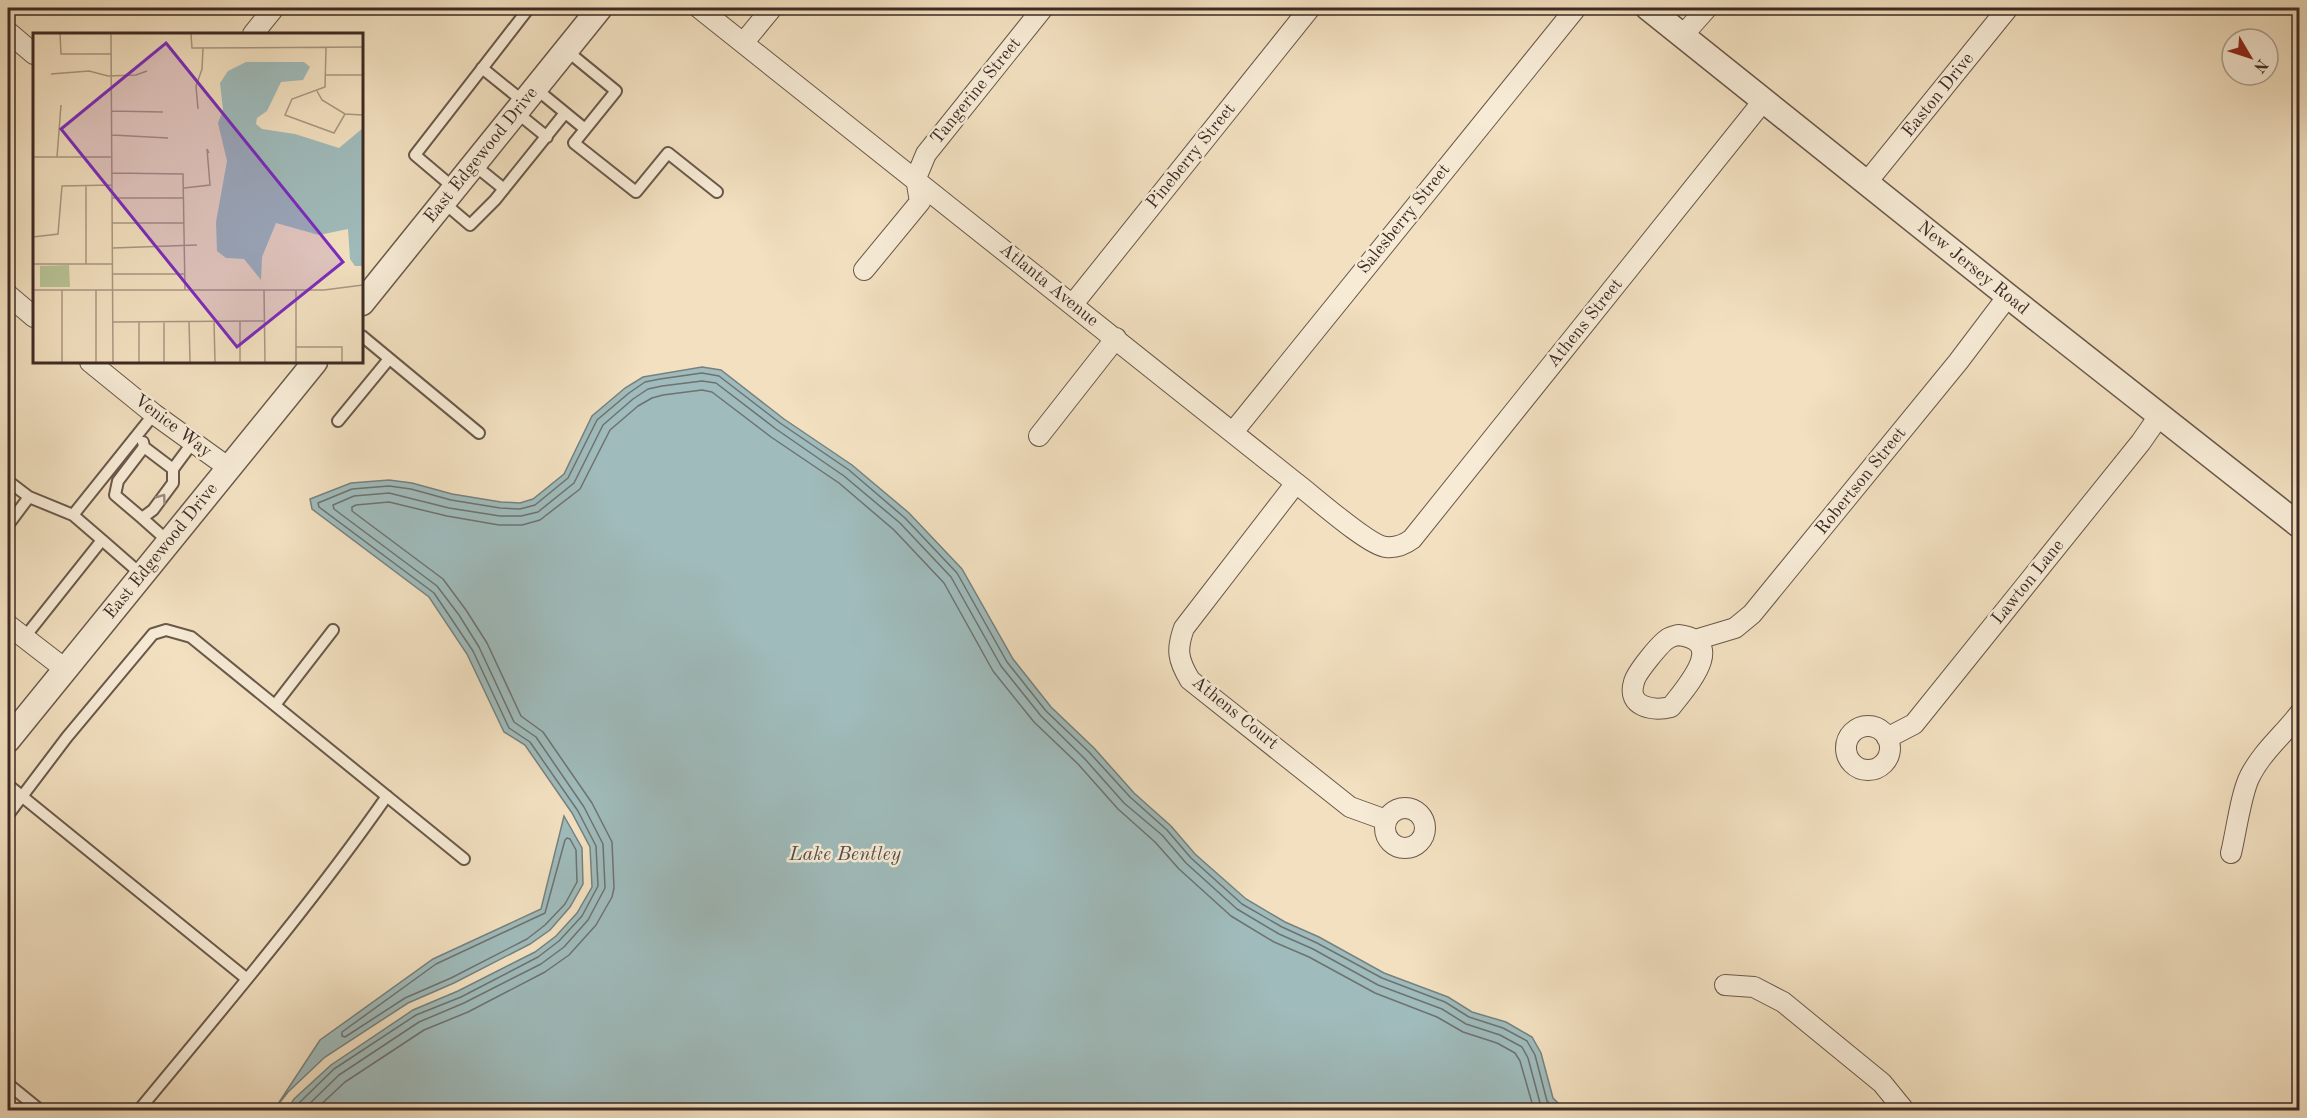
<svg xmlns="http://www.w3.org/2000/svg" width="2307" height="1118" font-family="'Old Standard TT',serif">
	<rect width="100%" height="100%" fill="#f2e0c0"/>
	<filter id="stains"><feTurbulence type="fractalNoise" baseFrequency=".00333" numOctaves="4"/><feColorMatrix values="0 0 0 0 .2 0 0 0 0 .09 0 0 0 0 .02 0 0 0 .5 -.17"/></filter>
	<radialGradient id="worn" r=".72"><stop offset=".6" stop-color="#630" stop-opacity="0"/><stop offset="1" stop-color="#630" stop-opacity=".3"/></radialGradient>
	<!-- water -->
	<path fill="#9fbbbb" stroke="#77817f" stroke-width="1.5" d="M702,367L721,370L784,419L852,465L909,513L962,569L1013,659L1051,707L1094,748L1134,793L1171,826L1195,854L1246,899L1285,922L1319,937L1384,973L1448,997L1472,1012L1506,1022L1532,1037L1541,1053L1553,1098L1565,1110H287L294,1099L331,1065L413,1010L458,991L535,952L556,936L577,913L592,887L590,847L572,813L525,745L504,732L467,654L429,597L312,509L310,499L351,483L389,480L412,483L452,494L501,502L520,503L533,499L564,474L592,416L625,388L643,377Z
		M564,816L582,848L583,884L570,907L550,930L530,944L454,983L408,1003L325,1057L288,1092L274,1110L320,1040L433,959L541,909Z"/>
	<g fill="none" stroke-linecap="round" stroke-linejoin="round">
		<!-- shore -->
		<path stroke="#6e7270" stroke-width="1.5" d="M567,838L570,839L576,850L577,882L565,904L545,925L527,939L451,978L405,998L345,1037L342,1036V1032L436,964L545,913L565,840Z
			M294,1110L299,1103L334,1069L416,1015L461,997L538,957L559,941L582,916L598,886L596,846L578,811L530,742L509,728L473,651L434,593L319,507L318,503L352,489L389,486L411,489L451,500L500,508L520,509L535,505L568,478L597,420L629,393L645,382L660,379L702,373L719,376L780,423L849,470L905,518L957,573L1007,662L1046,711L1089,752L1130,797L1167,830L1191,858L1242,904L1282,927L1317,943L1382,978L1445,1002L1469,1017L1503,1028L1527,1041L1535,1055L1547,1101L1556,1110
			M303,1110L339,1075L419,1022L464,1003L541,964L564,947L588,920L605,888L603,844L584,807L536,737L514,722L479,647L459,615L437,586L334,509L333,505L354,496L389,493L449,508L500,516H521L538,512L574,483L603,425L633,399L648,389L662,386L702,381L716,383L776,429L844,476L900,523L951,577L1001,666L1041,716L1084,758L1124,803L1162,835L1186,863L1237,909L1279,934L1313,949L1378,985L1442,1009L1466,1024L1500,1035L1522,1047L1528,1058L1540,1103L1546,1110
			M315,1110L345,1082L424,1030L468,1012L545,972L569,955L596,925L612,897L614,888L612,842L592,803L543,732L521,716L487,643L466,610L443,579L352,511V507L356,505L389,502L447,516L499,525H522L540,520L580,489L610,430L638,406L652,398L663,395L702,390L712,392L771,437L839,483L894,530L944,583L993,671L1034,722L1078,764L1118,809L1155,842L1179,869L1231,916L1274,942L1309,957L1375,993L1437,1017L1463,1032L1497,1043L1515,1053L1520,1061L1534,1110"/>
		<!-- service casing -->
		<g stroke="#6a584b" stroke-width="14">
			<path id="service" d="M566,50L616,91L574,143L636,192L668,153L717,192
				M482,68L524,102
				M535,88L585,129
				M516,112L547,137
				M473,164L504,189
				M454,188L415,155L529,8
				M443,202L470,225L495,200L565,113
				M362,336L479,433
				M338,421L389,359
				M143,442L144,447L173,469
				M144,447L118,481L115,495L142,518L153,510L173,483V469L193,442
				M8,481L29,497
				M142,518L169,542
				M8,525L29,497L73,515L154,414
				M102,540L142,575
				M24,638L102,540L73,515
				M275,705L333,630
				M8,785L247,979
				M8,815L67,737L153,634L166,630L191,637L464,859
				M8,1084L40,1110
				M139,1110C224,1007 311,905 387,796"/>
		</g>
		<!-- minor casing -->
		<g stroke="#6a584b" stroke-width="22">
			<path id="minor" d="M699,8L1296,483C1312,495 1369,546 1386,547C1396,548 1404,545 1412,539L1764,100
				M8,32L34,54
				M253,34L274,8
				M1683,35L1707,8
				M744,42L772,8
				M1867,182L2008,8
				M864,270L920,202L916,178L926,154L1043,8
				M8,295L34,317
				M1073,304L1310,8
				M90,362L154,414L229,468
				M1233,432L1576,8
				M1039,436L1116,338
				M1296,483L1184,628C1176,650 1178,660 1190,680L1350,807L1386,820
				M8,625L65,669
				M1678,635C1729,641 1686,687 1671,707C1654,711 1626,708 1634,682C1636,673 1661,642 1669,638C1671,637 1677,635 1678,635Z
				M1695,640L1735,628L1752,614L1958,362L2008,296
				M1846 748a22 22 0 1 1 44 0a22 22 0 1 1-44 0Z
				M1887,738L1914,724L2141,442L2159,416
				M1385 828a20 20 0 1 1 40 0a20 20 0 1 1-40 0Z
				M2231,853C2236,833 2241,793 2250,776C2262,752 2284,734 2300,713
				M1725,985L1754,987L1783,1002L1882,1083L1904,1110"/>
		</g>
		<!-- tertiary casing -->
		<g stroke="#6a584b" stroke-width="27">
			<path id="tertiary" d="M1648,8L2008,296L2300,526
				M362,303L600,8
				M8,740L315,362"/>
		</g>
		<!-- service -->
		<use href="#service" stroke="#f7ebd6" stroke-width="10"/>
		<!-- minor -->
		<use href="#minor" stroke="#f7ebd6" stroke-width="20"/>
		<!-- tertiary -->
		<use href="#tertiary" stroke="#f7ebd6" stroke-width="24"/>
	</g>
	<!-- one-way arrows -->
	<defs><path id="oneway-chevron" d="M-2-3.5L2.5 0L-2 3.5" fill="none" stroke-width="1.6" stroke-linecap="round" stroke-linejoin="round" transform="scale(1.5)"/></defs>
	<use stroke="#9a8a7d" href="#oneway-chevron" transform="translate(162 498) rotate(-54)"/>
	<g text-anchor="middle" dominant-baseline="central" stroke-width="5" stroke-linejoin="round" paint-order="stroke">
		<!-- street labels -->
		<g font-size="18" fill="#3c2a24" stroke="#f7ebd6">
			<text transform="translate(976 91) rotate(-51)">Tangerine Street</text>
			<text transform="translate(1938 95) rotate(-51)">Easton Drive</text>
			<text transform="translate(481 155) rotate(-51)">East Edgewood Drive</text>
			<text transform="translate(1191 156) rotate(-51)">Pineberry Street</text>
			<text transform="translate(1404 219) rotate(-51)">Salesberry Street</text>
			<text transform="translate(1973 268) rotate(39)">New Jersey Road</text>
			<text transform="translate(1049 285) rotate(39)">Atlanta Avenue</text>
			<text transform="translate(1585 323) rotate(-51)">Athens Street</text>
			<text transform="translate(173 426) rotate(37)">Venice Way</text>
			<text transform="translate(1861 481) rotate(-51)">Robertson Street</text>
			<text transform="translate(161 551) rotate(-51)">East Edgewood Drive</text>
			<text transform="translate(2028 582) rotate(-51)">Lawton Lane</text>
			<text transform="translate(1235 713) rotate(39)">Athens Court</text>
		</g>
		<!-- water labels -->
		<g font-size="20" font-style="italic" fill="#554e4a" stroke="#f7ebd6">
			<text x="845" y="855">Lake Bentley</text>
		</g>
	</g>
	<!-- overview -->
	<g transform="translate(33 33)">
		<rect width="330" height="330" fill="#f2e0c0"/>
		<path d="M36,232L37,254H7V233Z" fill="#b7c395"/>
		<path d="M213,29H271L277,34L270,47L248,49L234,78L224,85L223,91L229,96L262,101L306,115L330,95V233H322L317,226L315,196L286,202L243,190L229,224L228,247L211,226L193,225L184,218L183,189L194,128L185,90L190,77L187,50L195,38Z" fill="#9fbbbb"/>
		<path fill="none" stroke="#a99782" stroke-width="1.5" d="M27,1L28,21H78M78,1L80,329M158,1L159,15L330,14M293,15L292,54L259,66L252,82L301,100L312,81M18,41L56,38L75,43L103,42L114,38M293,42H330M284,58L289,67L312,81L330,82M165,76L163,53L169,36L170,15M78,78L130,79M79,102L135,105M0,124H79M24,124L28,72M79,140L150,141L152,257M53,152V231M151,155L177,152L174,116L176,120M79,165H151M79,190H151M0,204L25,201L29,153L79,152M80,215L164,212M0,231H80M80,241H151M0,257H291L330,252M29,257V329M63,257V329M231,257L232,329M263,257V329M106,288V329M131,288V329M156,288L157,329M181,288L182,329M207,288V329M80,289L232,288M263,314H309V329"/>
		<path fill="#7b2cbf" fill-opacity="0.15" stroke="#7b2cbf" stroke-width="3" d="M133,10L310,229L204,314L28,96Z"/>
		<rect width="330" height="330" fill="none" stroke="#3c2a24" stroke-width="3"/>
	</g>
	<!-- margin -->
	<rect width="2307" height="1118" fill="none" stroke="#f2e0c0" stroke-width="30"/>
	<rect x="9" y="9" width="2289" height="1100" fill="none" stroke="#3c2a24" stroke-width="3"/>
	<rect x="15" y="15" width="2277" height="1088" fill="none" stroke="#3c2a24" stroke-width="1.5"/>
	<!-- north arrow -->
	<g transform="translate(2250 57) rotate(129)"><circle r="28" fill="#f7ebd6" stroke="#ac9e8f" stroke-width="1.5"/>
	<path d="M0-4.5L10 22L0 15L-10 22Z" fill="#8f2418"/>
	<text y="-9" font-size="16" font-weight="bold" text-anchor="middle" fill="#3c2a24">N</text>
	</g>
	<rect width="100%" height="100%" filter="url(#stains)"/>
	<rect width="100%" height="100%" fill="url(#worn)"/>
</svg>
